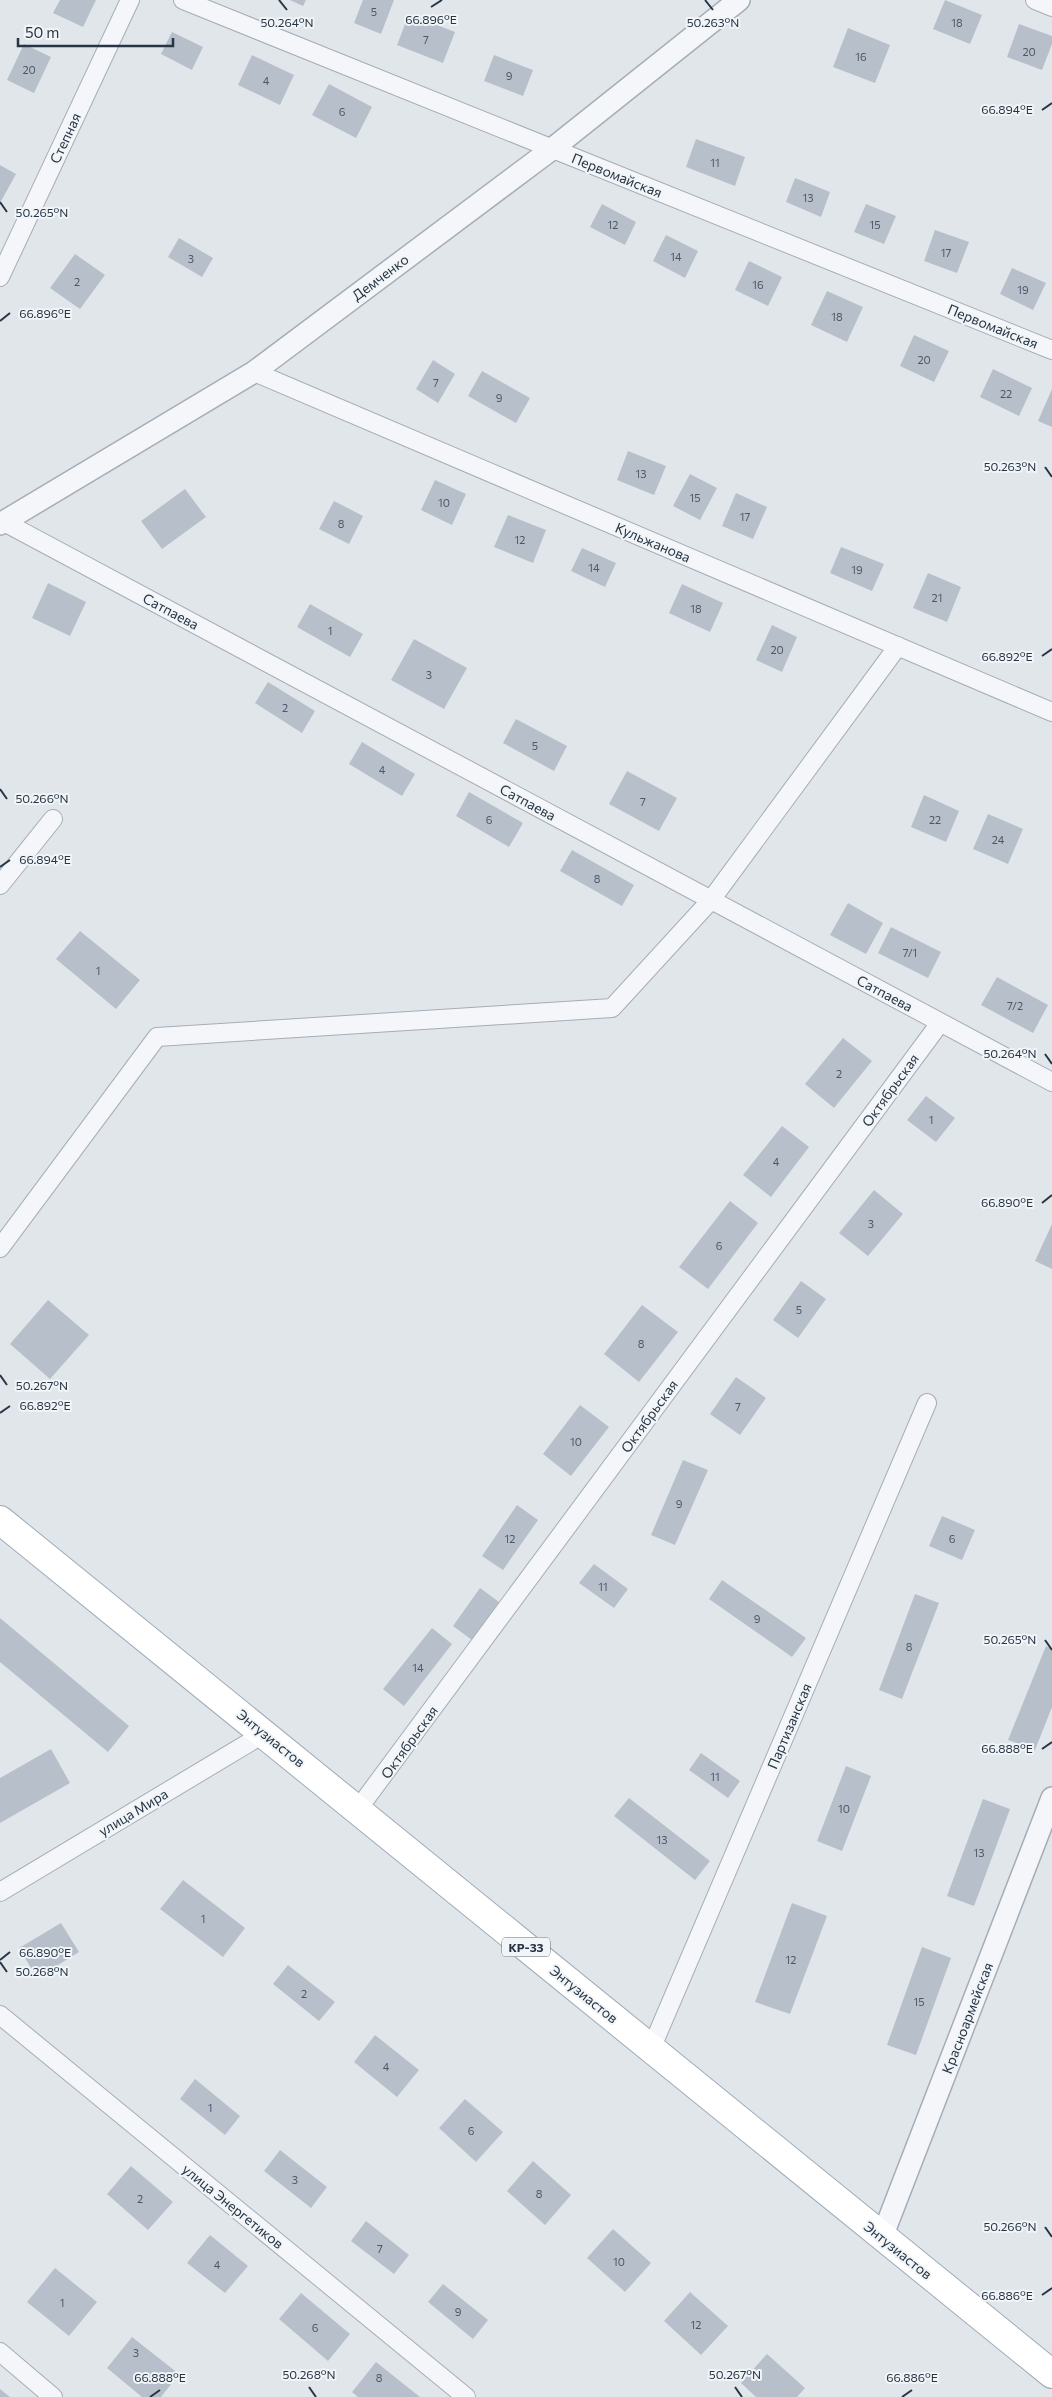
<svg xmlns="http://www.w3.org/2000/svg" width="1052" height="2397" font-family="Commissioner,sans-serif">
	<rect width="100%" height="100%" fill="#e1e6eb"/>
	<!-- building -->
	<path fill="#b7c0ca" d="M60,0H96L83,27L53,13Z
		M290,0H306L303,6Z
		M363,0H394L381,34L354,23Z
		M945,0L982,15L970,44L933,29Z
		M409,14L455,32L443,63L397,45Z
		M1019,24L1052,36V44L1042,70L1007,57Z
		M848,28L890,45L875,83L833,67Z
		M172,32L203,47L192,70L161,54Z
		M24,44L51,57L34,93L7,80Z
		M252,55L294,75L280,105L238,85Z
		M494,55L533,70L523,96L484,81Z
		M329,84L372,107L356,138L312,115Z
		M696,139L745,157L735,186L686,167Z
		M0,165L16,174L0,203Z
		M795,178L830,192L821,217L786,202Z
		M602,204L636,222L625,245L590,227Z
		M866,204L896,216L884,244L854,232Z
		M935,230L969,242L957,273L924,261Z
		M666,235L698,251L685,278L653,261Z
		M179,238L213,258L202,277L168,257Z
		M75,254L105,275L80,309L50,288Z
		M749,261L782,277L768,306L735,290Z
		M1012,268L1046,283L1033,310L1000,294Z
		M827,291L863,307L847,342L811,325Z
		M914,335L949,351L934,382L900,366Z
		M433,360L455,374L438,403L416,389Z
		M993,369L1032,388L1019,416L980,397Z
		M482,371L530,398L516,423L468,396Z
		M1052,389V427L1038,421Z
		M628,451L666,466L654,495L617,480Z
		M690,474L717,488L700,520L673,506Z
		M435,480L466,494L452,525L421,510Z
		M185,489L206,517L162,549L141,521Z
		M736,493L767,507L753,539L722,526Z
		M334,501L363,516L349,544L319,529Z
		M508,515L546,530L533,563L494,547Z
		M841,547L884,564L872,591L830,573Z
		M582,548L616,563L605,587L571,571Z
		M928,573L961,587L947,622L913,608Z
		M48,583L86,602L70,636L32,618Z
		M682,584L723,603L710,632L669,613Z
		M310,604L363,634L350,657L297,627Z
		M772,625L797,637L782,672L756,660Z
		M414,639L467,668L444,709L391,680Z
		M268,682L315,711L302,733L255,703Z
		M516,719L567,746L554,771L503,743Z
		M362,742L415,774L402,796L349,764Z
		M627,771L677,798L659,831L609,804Z
		M469,792L523,823L509,847L456,816Z
		M924,795L959,811L946,842L911,827Z
		M988,814L1023,829L1008,864L973,849Z
		M572,850L634,885L622,906L560,871Z
		M848,903L883,923L866,954L830,935Z
		M891,927L941,952L928,978L878,953Z
		M80,931L140,980L116,1009L56,959Z
		M997,977L1048,1005L1033,1033L981,1005Z
		M843,1038L872,1061L834,1108L805,1084Z
		M926,1096L955,1118L936,1142L907,1120Z
		M782,1126L809,1147L771,1197L743,1175Z
		M874,1190L903,1214L868,1256L839,1233Z
		M730,1201L758,1223L708,1289L679,1267Z
		M1052,1224V1269L1035,1261Z
		M801,1281L826,1299L798,1338L773,1320Z
		M48,1300L89,1335L50,1379L10,1344Z
		M642,1305L678,1332L639,1382L604,1354Z
		M736,1377L766,1398L740,1435L710,1414Z
		M580,1405L609,1427L571,1476L543,1454Z
		M683,1460L708,1470L675,1545L651,1535Z
		M517,1505L538,1520L503,1570L482,1556Z
		M942,1516L975,1530L962,1560L929,1546Z
		M594,1564L628,1589L614,1608L579,1583Z
		M722,1580L806,1638L792,1657L709,1599Z
		M480,1588L499,1602L472,1640L453,1626Z
		M915,1594L939,1603L902,1699L879,1690Z
		M0,1618L129,1726L108,1752L0,1662Z
		M432,1628L452,1644L404,1706L383,1689Z
		M1046,1646L1052,1649V1707L1035,1750L1008,1740Z
		M51,1749L70,1783L0,1823V1778Z
		M701,1753L740,1781L728,1798L689,1770Z
		M846,1766L871,1776L842,1851L817,1841Z
		M629,1798L710,1861L695,1880L614,1816Z
		M983,1799L1010,1809L974,1906L947,1896Z
		M183,1880L245,1928L223,1957L160,1909Z
		M792,1903L827,1916L790,2014L755,2002Z
		M61,1923L79,1952L37,1978L19,1948Z
		M922,1947L951,1958L916,2055L887,2045Z
		M288,1965L335,2002L319,2021L273,1984Z
		M375,2035L419,2070L397,2097L354,2062Z
		M195,2079L240,2116L225,2135L180,2099Z
		M465,2099L503,2132L476,2162L439,2128Z
		M280,2150L327,2187L311,2208L264,2171Z
		M533,2161L571,2195L545,2225L507,2191Z
		M131,2166L173,2202L148,2230L107,2194Z
		M366,2221L409,2255L394,2274L351,2241Z
		M613,2229L651,2263L625,2292L587,2258Z
		M210,2235L248,2266L225,2293L187,2263Z
		M55,2268L97,2302L69,2336L27,2302Z
		M443,2284L488,2320L473,2339L428,2302Z
		M690,2292L728,2326L701,2355L664,2321Z
		M301,2293L350,2334L328,2361L279,2319Z
		M132,2337L179,2374L161,2397H142L107,2368Z
		M767,2354L805,2388L797,2397H756L741,2383Z
		M376,2362L420,2397H358L352,2392Z
		M0,2389L10,2397H0Z"/>
	<g fill="none" stroke-linecap="round" stroke-linejoin="round">
		<!-- minor casing -->
		<g stroke="#a5adb6" stroke-width="20">
			<path id="minor" d="M183,0L1052,350
				M1035,0L1052,7
				M0,277L130,0
				M254,372L1052,712
				M4,522L1052,1082
				M0,885L53,819
				M0,1248L157,1037L612,1008L711,900L898,646
				M358,1809L940,1023
				M0,1892L265,1733
				M0,2015L466,2397
				M651,2049L927,1403
				M0,2352L53,2397"/>
		</g>
		<!-- tertiary casing -->
		<g stroke="#a5adb6" stroke-width="24">
			<path id="tertiary" d="M0,524L254,372L552,149L739,0
				M882,2237L1052,1798"/>
		</g>
		<!-- primary casing -->
		<g stroke="#9facb8" stroke-width="30">
			<path id="primary" d="M0,1520C352,1803 700,2091 1052,2374"/>
		</g>
		<!-- minor -->
		<use href="#minor" stroke="#f4f6f9" stroke-width="18"/>
		<!-- tertiary -->
		<use href="#tertiary" stroke="#f4f6f9" stroke-width="21"/>
		<!-- primary -->
		<use href="#primary" stroke="#fff" stroke-width="28"/>
	</g>
	<!-- ticks -->
	<path fill="none" stroke="#273545" stroke-width="2" d="M279,0L287,10M705,0L713,10M431,7L442,0M1042,110L1052,103M0,202L7,212M0,321L10,313M1045,467L1052,477M1042,656L1052,649M0,789L7,799M0,867L10,860M1045,1054L1052,1064M1042,1203L1052,1195M0,1375L7,1385M0,1413L10,1406M1045,1640L1052,1650M1042,1749L1052,1742M0,1960L10,1952M0,1962L7,1972M1045,2227L1052,2237M1042,2295L1052,2288M309,2387L316,2397M735,2387L742,2397M150,2397L160,2390M902,2397L912,2390"/>
	<g text-anchor="middle" dominant-baseline="central" stroke-width="4" stroke-linejoin="round" paint-order="stroke">
		<!-- number labels -->
		<g font-size="11" fill="#4b5866">
			<text x="374" y="11">5</text>
			<text x="957" y="22">18</text>
			<text x="426" y="39">7</text>
			<text x="1029" y="51">20</text>
			<text x="861" y="56">16</text>
			<text x="29" y="69">20</text>
			<text x="509" y="75">9</text>
			<text x="266" y="80">4</text>
			<text x="342" y="111">6</text>
			<text x="715" y="162">11</text>
			<text x="808" y="197">13</text>
			<text x="613" y="224">12</text>
			<text x="875" y="224">15</text>
			<text x="946" y="252">17</text>
			<text x="676" y="256">14</text>
			<text x="191" y="258">3</text>
			<text x="77" y="281">2</text>
			<text x="758" y="284">16</text>
			<text x="1023" y="289">19</text>
			<text x="837" y="316">18</text>
			<text x="924" y="359">20</text>
			<text x="436" y="382">7</text>
			<text x="1006" y="393">22</text>
			<text x="499" y="397">9</text>
			<text x="641" y="473">13</text>
			<text x="695" y="497">15</text>
			<text x="444" y="502">10</text>
			<text x="745" y="516">17</text>
			<text x="341" y="523">8</text>
			<text x="520" y="539">12</text>
			<text x="594" y="567">14</text>
			<text x="857" y="569">19</text>
			<text x="937" y="597">21</text>
			<text x="696" y="608">18</text>
			<text x="330" y="630">1</text>
			<text x="777" y="649">20</text>
			<text x="429" y="674">3</text>
			<text x="285" y="707">2</text>
			<text x="535" y="745">5</text>
			<text x="382" y="769">4</text>
			<text x="643" y="801">7</text>
			<text x="489" y="819">6</text>
			<text x="935" y="819">22</text>
			<text x="998" y="839">24</text>
			<text x="597" y="878">8</text>
			<text x="910" y="952">7/1</text>
			<text x="98" y="970">1</text>
			<text x="1015" y="1005">7/2</text>
			<text x="839" y="1073">2</text>
			<text x="931" y="1119">1</text>
			<text x="776" y="1161">4</text>
			<text x="871" y="1223">3</text>
			<text x="719" y="1245">6</text>
			<text x="799" y="1309">5</text>
			<text x="641" y="1343">8</text>
			<text x="738" y="1406">7</text>
			<text x="576" y="1441">10</text>
			<text x="679" y="1503">9</text>
			<text x="510" y="1538">12</text>
			<text x="952" y="1538">6</text>
			<text x="603" y="1586">11</text>
			<text x="757" y="1618">9</text>
			<text x="909" y="1646">8</text>
			<text x="418" y="1667">14</text>
			<text x="715" y="1776">11</text>
			<text x="844" y="1808">10</text>
			<text x="662" y="1839">13</text>
			<text x="979" y="1852">13</text>
			<text x="203" y="1918">1</text>
			<text x="791" y="1959">12</text>
			<text x="304" y="1993">2</text>
			<text x="919" y="2001">15</text>
			<text x="386" y="2066">4</text>
			<text x="210" y="2107">1</text>
			<text x="471" y="2130">6</text>
			<text x="295" y="2179">3</text>
			<text x="539" y="2193">8</text>
			<text x="140" y="2198">2</text>
			<text x="380" y="2248">7</text>
			<text x="619" y="2261">10</text>
			<text x="217" y="2264">4</text>
			<text x="62" y="2302">1</text>
			<text x="458" y="2311">9</text>
			<text x="696" y="2324">12</text>
			<text x="315" y="2327">6</text>
			<text x="136" y="2352">3</text>
			<text x="379" y="2377">8</text>
		</g>
		<!-- shield labels -->
		<rect fill="#f1f5f8" stroke="#646f7b" stroke-width="1" x="502" y="1937.5" width="48" height="19" rx="4"/>
		<g font-size="12" font-weight="bold" fill="#273545">
			<text x="526" y="1947">KP-33</text>
		</g>
		<!-- street labels -->
		<g font-size="14" fill="#273545" stroke="#f1f5f8">
			<text transform="translate(65 138) rotate(-65)">Степная</text>
			<text transform="translate(617 175) rotate(22)">Первомайская</text>
			<text transform="translate(380 277) rotate(-37)">Демченко</text>
			<text transform="translate(993 326) rotate(22)">Первомайская</text>
			<text transform="translate(653 542) rotate(23)">Кульжанова</text>
			<text transform="translate(171 611) rotate(28)">Сатпаева</text>
			<text transform="translate(528 802) rotate(28)">Сатпаева</text>
			<text transform="translate(885 993) rotate(28)">Сатпаева</text>
			<text transform="translate(890 1090) rotate(-54)">Октябрьская</text>
			<text transform="translate(649 1416) rotate(-54)">Октябрьская</text>
			<text transform="translate(789 1726) rotate(-67)">Партизанская</text>
			<text transform="translate(271 1738) rotate(39)">Энтузиастов</text>
			<text transform="translate(409 1742) rotate(-54)">Октябрьская</text>
			<text transform="translate(133 1812) rotate(-31)">улица Мира</text>
			<text transform="translate(584 1994) rotate(39)">Энтузиастов</text>
			<text transform="translate(967 2018) rotate(-69)">Красноармейская</text>
			<text transform="translate(233 2206) rotate(39)">улица Энергетиков</text>
			<text transform="translate(898 2250) rotate(39)">Энтузиастов</text>
		</g>
	</g>
	<g font-size="12" text-anchor="middle" fill="#273545" stroke="#f1f5f8" stroke-width="4" stroke-linejoin="round" paint-order="stroke">
		<text x="431" y="24">66.896°E</text>
		<text x="287" y="27">50.264°N</text>
		<text x="713" y="27">50.263°N</text>
		<text x="1007" y="114">66.894°E</text>
		<text x="42" y="217">50.265°N</text>
		<text x="45" y="318">66.896°E</text>
		<text x="1010" y="471">50.263°N</text>
		<text x="1007" y="661">66.892°E</text>
		<text x="42" y="803">50.266°N</text>
		<text x="45" y="864">66.894°E</text>
		<text x="1010" y="1058">50.264°N</text>
		<text x="1007" y="1207">66.890°E</text>
		<text x="42" y="1390">50.267°N</text>
		<text x="45" y="1410">66.892°E</text>
		<text x="1010" y="1644">50.265°N</text>
		<text x="1007" y="1753">66.888°E</text>
		<text x="45" y="1957">66.890°E</text>
		<text x="42" y="1976">50.268°N</text>
		<text x="1010" y="2231">50.266°N</text>
		<text x="1007" y="2300">66.886°E</text>
		<text x="309" y="2379">50.268°N</text>
		<text x="735" y="2379">50.267°N</text>
		<text x="160" y="2382">66.888°E</text>
		<text x="912" y="2382">66.886°E</text>
	</g>
	<!-- scale -->
	<path d="M18 38v8h155v-8" fill="none" stroke="#273545" stroke-width="2.5"/>
	<text x="25" y="38" font-size="15" fill="#273545" stroke="#f1f5f8" stroke-width="4" paint-order="stroke">50 m</text>
</svg>
